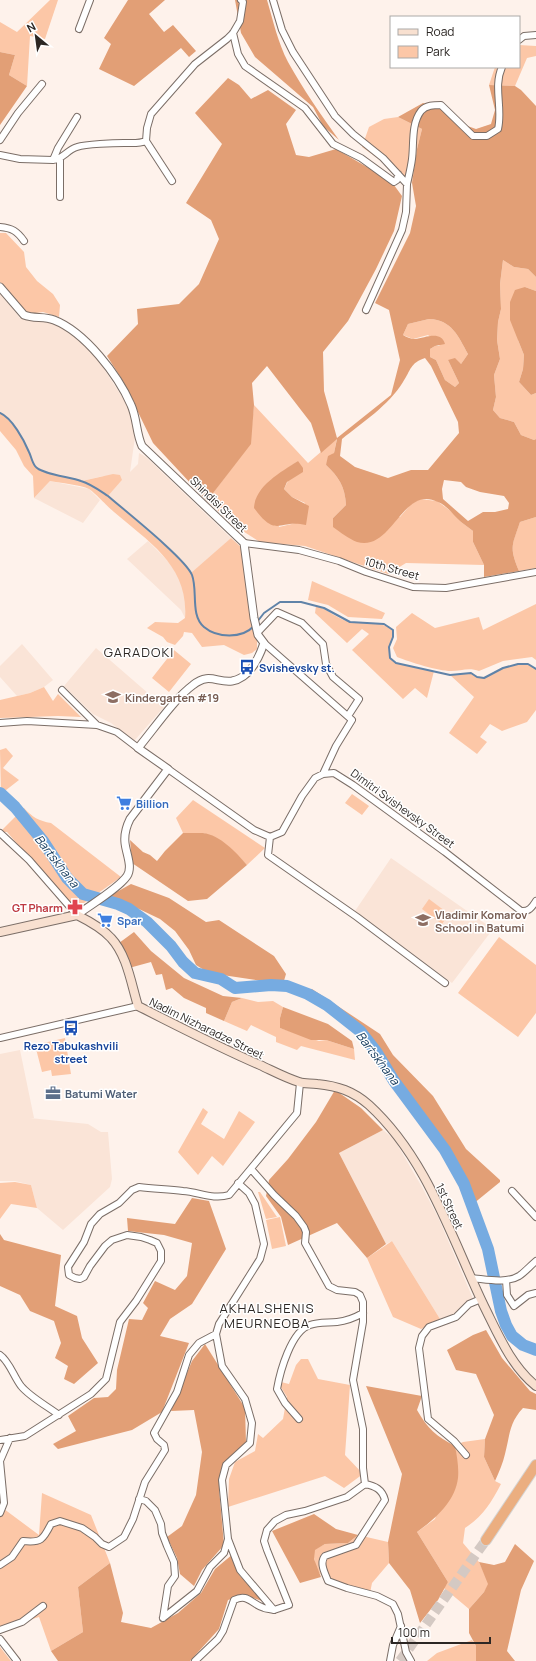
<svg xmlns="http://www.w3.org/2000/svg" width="536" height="1661" font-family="Manrope,sans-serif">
	<rect width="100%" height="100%" fill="#fef2eb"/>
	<!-- built -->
	<path fill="#fae4d7" d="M0,293L20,318L27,320L49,322L73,332L94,353L129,408L135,437L130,472L138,464L139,453L146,457L231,538L192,574L181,560L108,496L122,480L103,476L82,481L42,471L35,467L29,452L4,415L0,413Z
		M50,481L89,489L100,500L83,523L34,498Z
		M148,541L172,565L182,584L186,604L185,618L181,610L127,559Z
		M22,644L53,680L44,687L30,693L17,696L0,677V666Z
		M96,648L164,707L134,741L111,723L93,714L64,686Z
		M391,858L493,929L452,983L355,911Z
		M20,1050L34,1118H30L88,1124L101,1132H108L112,1179L110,1187L63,1230L37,1208L31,1185L15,1181H0V1054Z
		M383,1130L394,1139L422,1187L438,1217L474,1301L460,1312L446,1319H440L392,1241L386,1244L339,1153Z"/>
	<!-- green -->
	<path fill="#fcc7a7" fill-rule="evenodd" d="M50,0H58L45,39L30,36L27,86L9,75L15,55L0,52V22L17,32Z
		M519,45L536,46V56L527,58L515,86L489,85L495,67H519Z
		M398,117L422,129L417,149L412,183L362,147L369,127L384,119Z
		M0,233H6L24,252L26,267L37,281L53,294L60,305L59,317L43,312L29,314L26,312L0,282Z
		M503,260L514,267L528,269L536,277V291L525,287L518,340L524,355L523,369L519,382L531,395L536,393V439L534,440L521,435L514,422L500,418L493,410L496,397L494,375L500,359L497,340L498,322L501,309L500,284Z
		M429,319C452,320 458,336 468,354L461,364L448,360L459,383L455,387L445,380L436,360L430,357V349L435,346H440L428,335L413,339L403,335L408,324Z
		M254,405L308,463L337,438L334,453L326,465C339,477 345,487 346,505L333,518L400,517L411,504L420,499L437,501L452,512L461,522L473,531V542L484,565L406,563L388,574L305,546L260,542L238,528L207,501L250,444ZM298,461L284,489L292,497L305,503L296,523L279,527L271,480Z
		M0,413L4,415L17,430L29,452L35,467L42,471L82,481L113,474L120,475L122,480L108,496L181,560L191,573L231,538L242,548L257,636V649L252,653L244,655L224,645L202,647L192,633L184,632L183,636L175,645L167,642L163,637L147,628L155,622L178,623L185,618C189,566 149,542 114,512C109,508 93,491 89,489C81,485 60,483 50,481L34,498L33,476L24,466L16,450L0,431Z
		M536,517V568L519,571C509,547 512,545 520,522Z
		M312,581L385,613L382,619L348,617L328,605L308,600Z
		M536,604V660L532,657L503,661L479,671C469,667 461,671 451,671C438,671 410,662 397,657L393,648L397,639L396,627L412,613L435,628L479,617L483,630Z
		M316,606C328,609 338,620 350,622C367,625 377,619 393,630V637L389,647L390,658L396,663L434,671L427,698L415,688L403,699L352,650L369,634L362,629L347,643L315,613Z
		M174,650L191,664L169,692L152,678Z
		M518,664H528L536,669V710L527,722L502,731L490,724L480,737L487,742L477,754L449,733L474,697L450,675L471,673C484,683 490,674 502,668C507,666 513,666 518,664Z
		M44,687L53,701L58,694L81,717L58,716L0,718V700L30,693Z
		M6,748L13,756L3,768L19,780L1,794L0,750Z
		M352,794L369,806L362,815L345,803Z
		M193,800L265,848L247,865L229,847L204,833H183L176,818Z
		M24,808C32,817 39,821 51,823L121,877L74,910L7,832H0Z
		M429,899L449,914L442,924L422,909Z
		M499,937L536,965V1013L518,1037L458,993Z
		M242,998L258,1002L273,1001L283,1007L280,1018V1028L319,1041L326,1040L354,1049L355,1060L301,1046L297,1050L276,1042V1037L251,1025L247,1031L224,1021L232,1002Z
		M65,1038L71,1074L52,1076L51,1070L42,1072L35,1045Z
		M203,1108L208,1112L201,1124L224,1139L239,1111L255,1122L223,1166L212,1156L198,1175L178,1152Z
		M15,1182L31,1185L37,1208L11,1204L0,1219V1183L15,1182V1185Z
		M258,1192H260L277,1217L266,1219Z
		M280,1217L286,1246L272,1249L266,1220Z
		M392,1241L440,1319L421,1329L393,1317L367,1258Z
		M301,1359H308L318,1379L350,1385L345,1455L363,1474L344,1488L325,1476L228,1507L229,1479L235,1462L255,1451L258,1434L263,1438L283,1419L287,1397L277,1381L289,1384L296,1365Z
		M485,1439L484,1457L495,1481L501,1484C491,1503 483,1516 465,1528L463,1543L479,1562L489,1584L484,1592L469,1609L444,1588L448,1582L417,1532L435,1519L456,1454L455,1446L463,1442Z
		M42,1493L91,1515L110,1563L78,1587L83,1632L51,1651L39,1617L0,1629V1506L39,1535Z
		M358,1535L388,1542L389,1563L372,1583L370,1593C344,1589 311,1584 314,1550L325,1544L348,1543Z
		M472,1640L476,1646V1661H427L437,1653Z
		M0,1647L11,1661H0Z"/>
	<!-- forest -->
	<path fill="#e29f76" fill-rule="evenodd" d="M128,0H165L149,14L164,32L173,25L196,51L189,57L181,48L134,86L99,69L111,44L104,38Z
		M235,0H267C273,20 278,43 288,62C303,89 321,115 339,140L323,126L313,107L255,57L241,33Z
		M0,52L15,55L9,75L27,86L0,125Z
		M228,78L239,85L251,99L268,90L296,110L286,124L296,155L309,157L336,149L391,181L402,196L394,231L376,269L348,321L323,352L324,391L337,438L391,395L400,360L389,310L375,303L410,233L416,206L412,183L417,149L422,129L398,117L423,103L443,107L459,123L476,129L491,124L495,110L489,85L515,86L521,90L536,106V277L528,269L514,267L503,260L500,284L501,309L498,322L497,340L500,359L494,375L496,397L493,410L500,418L514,422L521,435L534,440L536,439V517L520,522C512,546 509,547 519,571L484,577V565L473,542V531C469,528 465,525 461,522C453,515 448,506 438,502C402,484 393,552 357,542C349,539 340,532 333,527V518L346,505C345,487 339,477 326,465L328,456L334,453L337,439L321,453L311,423L267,366L252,383L254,405L251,444L207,501L153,443L123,381L107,356L138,324L137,309L179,304L199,284L219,239L211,220L186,203L222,144L195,113ZM429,319C452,320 458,336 468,354L461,364L455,358L448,360L459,383L455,387L445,380L436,360L430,357V349L435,346L445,344C441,330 425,338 415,339C411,339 406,337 403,335L408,324ZM425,358L431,366L458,422L459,433L428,470H411L388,478L355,467L340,456L342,439C363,422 388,406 403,382C411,370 410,363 425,358ZM444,480L461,482L466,487L480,492L504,496L509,503L508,509L495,512H483L468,521L443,499L442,489Z
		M525,287L536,291V393L531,395L519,382L523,369L524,355L510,320V302L515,290Z
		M298,461L303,468V472L287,482L284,489L292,497L309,506L306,525C278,519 277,539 254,508C255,486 281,472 298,461Z
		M183,833C189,833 196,833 203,833C220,835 236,852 247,865L207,899L188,901L132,863L130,840L143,852L150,855L157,861L165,851Z
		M131,884L169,898L206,922L219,920L274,956L286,974L283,984L209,973L196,965L189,950L175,931L160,919L139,909L106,898Z
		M134,932L151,951L184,978L223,996L242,998L232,1002L224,1021L206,1013V1008L184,998L172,988L166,990L162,974L156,975L151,962L129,968L119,943Z
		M312,989L380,1034L393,1055L433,1096L466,1149L500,1180V1182L473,1204L468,1186L447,1148L422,1111L363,1029L307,991Z
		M283,1007L328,1024L352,1041L354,1049L326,1040H311L280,1028V1018Z
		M335,1090L361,1108L383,1130L339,1153L386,1244L367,1258L337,1223L288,1245L281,1217L266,1196L269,1180L288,1159L316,1122Z
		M192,1198L209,1201L226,1249L192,1304L170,1319L160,1336L189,1343L162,1412L132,1430L58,1449L53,1444L76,1431L68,1416L94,1398L108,1397L116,1389L117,1370L129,1319L142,1320L148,1308L143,1303L155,1281L175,1290L187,1276L192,1243L164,1235L128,1231L127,1218L175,1224Z
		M0,1234L4,1240L61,1255L55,1306L77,1316L82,1338L98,1363L74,1384L64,1379L68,1366L55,1358L61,1343L54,1321L30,1311L20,1295L0,1286Z
		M486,1330L502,1358L530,1391L536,1394V1410L523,1408C509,1423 510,1435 505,1454C503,1463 499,1472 495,1481L484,1457L485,1439L494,1415L476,1374L456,1370L447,1350L473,1335Z
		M205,1344L245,1408L246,1443L226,1461L219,1488L224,1545L202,1570L194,1586L180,1574L177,1558L167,1537L182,1526L196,1495L202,1452L194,1410L171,1411L192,1361Z
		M366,1386L422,1396L417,1410C427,1428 437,1437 455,1446C457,1456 459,1468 458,1478C455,1502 435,1519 417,1532L448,1582L438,1600L420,1623L410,1590L389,1563L388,1542L402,1474Z
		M314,1514L336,1529L358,1535L348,1543L325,1544L315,1550L314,1559L321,1577L300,1583L272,1531Z
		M515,1544L534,1561L521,1590L507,1651L515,1661H476V1646L469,1633V1609L484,1592L488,1584L479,1562L494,1565L505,1562Z
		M233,1554L240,1576L265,1602L245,1595L228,1600L219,1629L190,1661H58L51,1651L83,1632L78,1587L110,1563L123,1613L121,1622L151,1628L178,1613L201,1593L215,1569Z"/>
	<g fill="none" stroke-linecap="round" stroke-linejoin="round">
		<!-- stream -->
		<path stroke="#6083a8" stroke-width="2" d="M0,413C12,418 24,440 29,452C31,456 32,462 35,466C40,474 71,477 81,481C91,484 99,490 108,496C124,510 186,559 192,575C198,591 190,615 204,627C217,638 242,639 254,626
			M257,622L264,613L280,602H301L324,608L350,622L384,624L393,630V637L389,647L390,658L396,663L450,675L471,673L477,677L484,678L503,668L518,664H528L536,669"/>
		<!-- river -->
		<path stroke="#76abe1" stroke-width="12" d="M0,793L15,807L43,841L67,878L83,894L118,904L129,909L147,922L171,946L183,962L195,973L221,979L235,988L271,985L287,986L308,994L327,1005L360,1031L377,1053L394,1081L445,1150L464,1184L488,1249L501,1311L506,1325L512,1336L523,1345L536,1350"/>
		<!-- trunk-tunnel -->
		<path stroke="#d4c9c3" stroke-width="10" stroke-dasharray="10 5" stroke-linecap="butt" d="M400,1661L486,1540"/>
		<!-- minor casing -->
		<g stroke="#7b6e67" stroke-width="8">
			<path id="minor" d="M273,0L282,30L293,52L335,116L353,134L383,158L407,184L406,212L402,230L366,310
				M79,29L90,0
				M233,33L238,54L245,66L305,108L333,144L361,158L394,182L397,180L398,174
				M519,40L524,36L536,35
				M0,140L18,113L42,84
				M0,155L20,159L53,160L58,148L77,117
				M53,160C63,159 67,150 77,147C86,144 114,143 124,143C132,143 139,144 146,141
				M60,160V197
				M172,181L146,141L147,128L151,114L195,64L227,39L233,33L240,21L243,2L241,0
				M407,184C409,175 411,167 412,159C414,144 411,124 421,111C426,105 434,105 441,105L473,136H487L498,129C503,108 493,87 502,67
				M0,227C12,228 17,231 24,241
				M244,543L299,550L339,561L366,572L413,587L446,588L536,572
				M258,632L277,612L302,623L323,644L326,664L333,677L359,699L348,716
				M264,643L352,720L336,746L323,774
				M62,690L97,725
				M0,723L27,721L97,725L117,732L138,748
				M168,769L254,830L270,837L282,832L302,796L315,778L323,774L334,773L353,785L445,852L521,911C529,912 532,907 536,901
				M0,833L29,860L77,915
				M270,837L268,855L357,917L445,983
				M0,1038L138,1006
				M251,1169L274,1195L296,1216L304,1227L306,1232L305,1243L329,1286L337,1290L355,1292L360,1295L363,1302V1322L353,1380L363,1429V1468L365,1484
				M238,1183L249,1193L255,1204L264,1244L260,1259L219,1324L216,1334L222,1366L245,1399L252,1423L250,1443L226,1465L222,1480L228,1539L240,1570L274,1610L289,1605L267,1550L264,1541L267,1530L275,1521L286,1515L305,1511L347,1497L365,1484C375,1486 382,1489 385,1500L356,1545L325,1556C319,1563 325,1573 328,1581L347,1588L377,1596L393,1604L398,1614L406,1652L411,1661
				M512,1191L536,1217
				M471,1278C485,1279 506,1284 519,1276C525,1272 530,1266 536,1261
				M506,1280L507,1295L514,1306L528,1295L536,1293
				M0,1355C9,1361 14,1377 21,1386C30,1397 47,1406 59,1415
				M299,1419L285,1403L277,1389C280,1372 291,1331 310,1325C318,1322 328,1323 337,1322C346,1321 356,1317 363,1313
				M0,1440L25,1436L91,1394L106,1379L120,1322L136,1301L161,1261V1251L157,1243L150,1240L141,1237L127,1235L112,1240L105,1246L90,1266L84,1277L80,1279L75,1278L69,1275L68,1267L84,1242L91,1224L100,1214L119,1203L132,1190L139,1187C154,1189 168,1189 183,1191C199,1192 213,1200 229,1195L297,1113L300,1083
				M466,1455L454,1441L428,1419L419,1348L422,1336L429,1327L456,1317L469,1304L481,1299
				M139,1499L146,1501L155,1510L161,1524L162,1533L167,1546L174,1562L175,1576L168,1586L163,1618
				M0,1513L4,1503L0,1461L10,1438
				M0,1565L12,1557L23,1541C41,1543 43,1540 51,1524L60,1521L82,1528L95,1537L102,1544L109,1547L124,1537L133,1519L145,1482L165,1450L164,1445L157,1439L154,1433L177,1392L189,1355L199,1343L216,1334
				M163,1618L197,1591L210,1567L224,1553L228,1539
				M0,1630L22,1622L43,1606
				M0,1639L17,1661
				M195,1661L218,1639L223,1631L234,1600C248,1593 251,1604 264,1608C266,1609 270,1609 274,1610
				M390,1661L393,1645L401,1626"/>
		</g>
		<!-- tertiary casing -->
		<g stroke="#7b6e67" stroke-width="9">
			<path id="tertiary" d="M0,287L24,315C34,319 44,316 54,320C85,332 118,375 131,405C137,418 136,433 142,446L244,543L254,618L258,635L264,643C259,658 250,678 232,681C217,683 209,672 193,685C174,699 154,729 138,748L168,769L130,819C126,827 124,834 125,843C126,853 133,867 127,876C118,889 90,905 77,915"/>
		</g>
		<!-- secondary casing -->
		<g stroke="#7b6e67" stroke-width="10">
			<path id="secondary" d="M0,932L77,915C89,921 102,928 111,938C127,955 131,983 138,1006C178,1026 218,1047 260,1065C273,1071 286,1078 299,1082C304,1084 311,1083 317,1084C338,1086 353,1091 369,1105C427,1158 451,1237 484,1306C498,1334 511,1366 536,1386"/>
		</g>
		<!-- trunk casing -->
		<g stroke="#d5d4d3" stroke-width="12">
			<path id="trunk" d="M486,1540L536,1465"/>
		</g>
		<!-- minor -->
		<use href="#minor" stroke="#fff" stroke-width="6"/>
		<!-- tertiary -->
		<use href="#tertiary" stroke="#fff" stroke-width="7"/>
		<!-- secondary -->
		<use href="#secondary" stroke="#f8e0d0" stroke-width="8"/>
		<!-- trunk -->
		<use href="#trunk" stroke="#ebae80" stroke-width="10"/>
	</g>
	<!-- icons -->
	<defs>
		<g id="bus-bare" transform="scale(1.2)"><path d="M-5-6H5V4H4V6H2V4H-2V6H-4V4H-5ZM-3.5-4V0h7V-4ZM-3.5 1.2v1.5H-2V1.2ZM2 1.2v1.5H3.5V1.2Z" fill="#1a4fb4" stroke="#fff" stroke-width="2.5" paint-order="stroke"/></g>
		<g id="school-bare" transform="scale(1.2)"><path d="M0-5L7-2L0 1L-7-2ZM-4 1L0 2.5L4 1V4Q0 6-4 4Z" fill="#8d6e63" stroke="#fff" stroke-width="2.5" paint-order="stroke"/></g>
		<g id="supermarket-bare" transform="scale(1.2)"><path d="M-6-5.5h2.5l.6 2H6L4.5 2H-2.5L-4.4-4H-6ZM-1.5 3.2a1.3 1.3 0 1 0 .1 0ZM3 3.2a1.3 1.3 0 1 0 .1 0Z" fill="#3f7fe0" stroke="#fff" stroke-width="2.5" paint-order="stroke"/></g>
		<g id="pharmacy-bare" transform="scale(1.2)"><path d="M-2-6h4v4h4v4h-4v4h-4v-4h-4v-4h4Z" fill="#e0444e" stroke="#fff" stroke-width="2.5" paint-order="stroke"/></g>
		<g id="office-bare" transform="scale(1.2)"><path d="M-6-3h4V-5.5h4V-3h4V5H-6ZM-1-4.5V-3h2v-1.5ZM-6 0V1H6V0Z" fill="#5c6f8a" stroke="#fff" stroke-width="2.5" paint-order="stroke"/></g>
	</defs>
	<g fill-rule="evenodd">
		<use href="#bus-bare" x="247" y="667"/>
		<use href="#school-bare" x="113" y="697"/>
		<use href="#supermarket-bare" x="124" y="803"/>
		<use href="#pharmacy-bare" x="75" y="907"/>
		<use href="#supermarket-bare" x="105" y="920"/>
		<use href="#school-bare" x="423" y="920"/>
		<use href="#bus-bare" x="71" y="1028"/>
		<use href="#office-bare" x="53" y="1093"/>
	</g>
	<g text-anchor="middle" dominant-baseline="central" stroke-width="3" stroke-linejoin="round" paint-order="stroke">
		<!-- street labels -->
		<g font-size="11" fill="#2c2724" stroke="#fff">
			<text transform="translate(219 504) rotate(44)">Shindisi Street</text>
			<text transform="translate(392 568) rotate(16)">10th Street</text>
			<text transform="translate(403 808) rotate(36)">Dimitri Svishevsky Street</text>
			<text transform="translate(207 1028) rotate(26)">Nadim Nizharadze Street</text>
			<text transform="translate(450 1206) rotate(65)">1st Street</text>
		</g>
		<!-- transit labels -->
		<g font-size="11" font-weight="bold" fill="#164399" stroke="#fff" text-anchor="start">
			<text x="259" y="667">Svishevsky st.</text>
			<text x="71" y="1045" text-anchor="middle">Rezo Tabukashvili<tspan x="71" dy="13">street</tspan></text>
		</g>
		<!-- education labels -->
		<g font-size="11" font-weight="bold" fill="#785e54" stroke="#fff" text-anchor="start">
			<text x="125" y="697">Kindergarten #19</text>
			<text x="435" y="914">Vladimir Komarov<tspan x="435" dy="13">School in Batumi</tspan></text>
		</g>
		<!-- shop labels -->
		<g font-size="11" font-weight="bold" fill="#366cbe" stroke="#fff" text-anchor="start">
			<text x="136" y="803">Billion</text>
			<text x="117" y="920">Spar</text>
		</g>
		<!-- health labels -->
		<g font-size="11" font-weight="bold" fill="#be3a42" stroke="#fff" text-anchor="end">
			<text x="63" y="907">GT Pharm</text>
		</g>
		<!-- service labels -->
		<g font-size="11" font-weight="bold" fill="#4e5e75" stroke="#fff" text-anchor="start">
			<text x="65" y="1093">Batumi Water</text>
		</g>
		<!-- water labels -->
		<g font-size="12" font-style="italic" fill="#0e3558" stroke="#fff">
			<text transform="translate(57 861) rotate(52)">Bartskhana</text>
			<text transform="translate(378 1058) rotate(53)">Bartskhana</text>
		</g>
		<!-- quarter labels -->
		<g font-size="13" letter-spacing="1" fill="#2c2724" stroke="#fff">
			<text x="139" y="652">GARADOKI</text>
			<text x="267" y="1308">AKHALSHENIS<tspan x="267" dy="15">MEURNEOBA</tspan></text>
		</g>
	</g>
	<!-- legend -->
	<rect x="390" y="16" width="130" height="52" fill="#ffffff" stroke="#aba9a7"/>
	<rect x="398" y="29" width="20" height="6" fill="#f8e0d0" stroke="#aba9a7"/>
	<text x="426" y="36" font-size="12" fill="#2c2724">Road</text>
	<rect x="398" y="46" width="20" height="12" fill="#fcc7a7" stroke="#aba9a7"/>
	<text x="426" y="56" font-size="12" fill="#2c2724">Park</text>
	<!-- north arrow -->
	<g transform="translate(36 36) rotate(331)" stroke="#ffffff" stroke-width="3" paint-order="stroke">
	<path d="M0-3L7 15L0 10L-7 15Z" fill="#2c2724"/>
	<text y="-6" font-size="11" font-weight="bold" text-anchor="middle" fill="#2c2724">N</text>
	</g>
	<!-- scale -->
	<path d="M392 1637v6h98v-6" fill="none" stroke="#2c2724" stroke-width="2"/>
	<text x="398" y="1637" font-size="12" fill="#2c2724" stroke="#ffffff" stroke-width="3" paint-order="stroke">100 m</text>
</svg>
